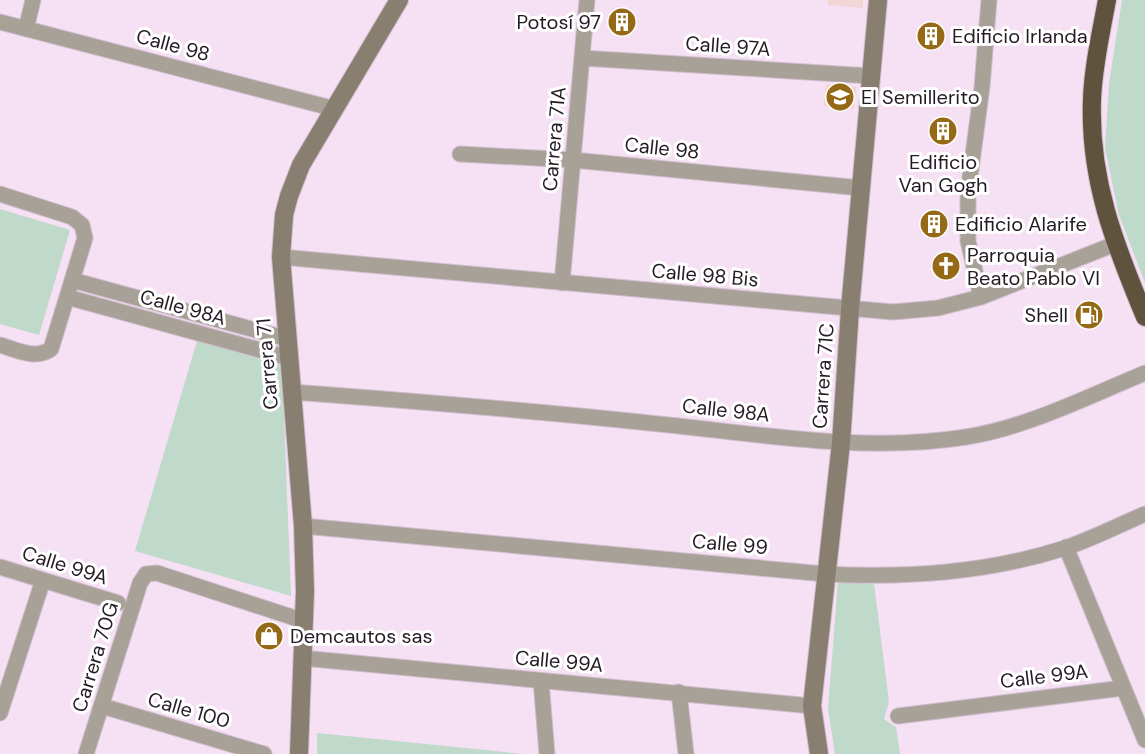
<svg xmlns="http://www.w3.org/2000/svg" width="1145" height="754" font-family="'DM Sans',sans-serif">
	<rect width="100%" height="100%" fill="#f6e0f3"/>
	<!-- education -->
	<path fill="#f1d6d5" d="M828,0H863V8L828,5Z
		M826,84L856,87L854,109L824,106Z"/>
	<!-- green -->
	<path fill="#bfd9ca" d="M1122,0H1145V283L1119,215L1105,148L1109,84Z
		M0,209L70,230L39,335L0,324Z
		M197,341L282,365L291,596L135,551Z
		M838,581L874,584L889,702L884,719L896,727L900,754H835L828,709Z
		M317,733L524,754H317Z"/>
	<g fill="none" stroke-linecap="round" stroke-linejoin="round">
		<!-- street casing -->
		<g stroke="#d0bdce" stroke-width="17">
			<path id="street" d="M0,22L335,109
				M26,29L33,0
				M582,58L871,76
				M460,154L573,160L861,188
				M0,194L72,217L82,225L85,238L51,349C35,360 17,350 0,345
				M281,257L893,312L938,308L981,297L1115,244
				M72,280L288,339
				M562,283L587,0
				M67,297L289,358
				M981,297L968,241V192L982,87L989,0
				M292,392C414,401 537,411 659,424C760,434 865,453 966,437C1028,427 1087,397 1145,373
				M303,526L825,574C907,578 987,573 1065,548C1092,539 1119,525 1145,514
				M1066,547L1145,740
				M0,567L118,603
				M302,658L812,706
				M541,681L547,754
				M679,692L686,754
				M102,706L264,754
				M0,713L43,580
				M898,716L1123,688
				M86,754L140,583L146,574L157,573L304,621"/>
		</g>
		<!-- secondary casing -->
		<g stroke="#d0bdce" stroke-width="20">
			<path id="secondary" d="M299,754L305,591L303,526L281,257L284,215L289,196L301,165L399,0
				M819,754L812,706L841,443L850,309L878,0"/>
		</g>
		<!-- highway casing -->
		<g stroke="#d0bdce" stroke-width="20">
			<path id="highway" d="M1107,0C1101,33 1093,67 1092,100C1089,180 1115,245 1145,317"/>
		</g>
		<!-- street -->
		<use href="#street" stroke="#a7a197" stroke-width="15"/>
		<!-- secondary -->
		<use href="#secondary" stroke="#887f71" stroke-width="18"/>
		<!-- highway -->
		<use href="#highway" stroke="#5f533e" stroke-width="18"/>
	</g>
	<!-- icons -->
	<defs>
		<g id="building-disc" transform="scale(1.5)"><circle r="9.5" fill="#956915" stroke="#fff"/><path d="M-4-6H4V6H1V3H-1V6H-4ZM-2.5-4.3h1.7v1.8h-1.7ZM.8-4.3h1.7v1.8H.8ZM-2.5-1h1.7V.8h-1.7ZM.8-1h1.7V.8H.8Z" fill="#fff"/></g>
		<g id="school-disc" transform="scale(1.5)"><circle r="9.5" fill="#956915" stroke="#fff"/><path d="M0-5L7-2L0 1L-7-2ZM-4 1L0 2.5L4 1V4Q0 6-4 4Z" fill="#fff"/></g>
		<g id="church-disc" transform="scale(1.5)"><circle r="9.5" fill="#956915" stroke="#fff"/><path d="M-1.2-6h2.4v3.5h3.3v2.4h-3.3V6h-2.4V-.1h-3.3v-2.4h3.3Z" fill="#fff"/></g>
		<g id="fuel-disc" transform="scale(1.5)"><circle r="9.5" fill="#956915" stroke="#fff"/><path d="M-5.5-6h7V0h2V4h1.3V-2.5L3-4.5l.8-.8L6-3V5H2.5V1h-1V6h-7ZM-4.2-4.7v3.2H.2V-4.7Z" fill="#fff"/></g>
		<g id="shop-disc" transform="scale(1.5)"><circle r="9.5" fill="#956915" stroke="#fff"/><path d="M-5-2.5h2.3a2.7 3.5 0 0 1 5.4 0H5L5.5 6h-11ZM-1.5-2.5h3a1.5 2.3 0 0 0-3 0Z" fill="#fff"/></g>
	</defs>
	<g fill-rule="evenodd">
		<use href="#building-disc" x="622" y="22"/>
		<use href="#building-disc" x="931" y="36"/>
		<use href="#school-disc" x="840" y="97"/>
		<use href="#building-disc" x="943" y="131"/>
		<use href="#building-disc" x="934" y="224"/>
		<use href="#church-disc" x="946" y="266"/>
		<use href="#fuel-disc" x="1089" y="315"/>
		<use href="#shop-disc" x="269" y="636"/>
	</g>
	<g text-anchor="middle" dominant-baseline="central" stroke-width="6" stroke-linejoin="round" paint-order="stroke">
		<!-- poi labels -->
		<g font-size="20" fill="#241c24" stroke="#fff" text-anchor="start">
			<text x="601" y="22" text-anchor="end">Potosí 97</text>
			<text x="952" y="36">Edificio Irlanda</text>
			<text x="861" y="97">El Semillerito</text>
			<text x="943" y="162" text-anchor="middle">Edificio<tspan x="943" dy="23">Van Gogh</tspan></text>
			<text x="955" y="224">Edificio Alarife</text>
			<text x="967" y="255">Parroquia<tspan x="967" dy="23">Beato Pablo VI</tspan></text>
			<text x="1068" y="315" text-anchor="end">Shell</text>
			<text x="290" y="636">Demcautos sas</text>
		</g>
		<!-- street labels -->
		<g font-size="20" fill="#241c24" stroke="#fff">
			<text transform="translate(173 45) rotate(15)">Calle 98</text>
			<text transform="translate(728 46) rotate(4)">Calle 97A</text>
			<text transform="translate(554 139) rotate(-85)">Carrera 71A</text>
			<text transform="translate(662 148) rotate(6)">Calle 98</text>
			<text transform="translate(705 275) rotate(5)">Calle 98 Bis</text>
			<text transform="translate(183 307) rotate(15)">Calle 98A</text>
			<text transform="translate(267 364) rotate(-95)">Carrera 71</text>
			<text transform="translate(823 376) rotate(-86)">Carrera 71C</text>
			<text transform="translate(726 410) rotate(6)">Calle 98A</text>
			<text transform="translate(730 544) rotate(5)">Calle 99</text>
			<text transform="translate(65 565) rotate(17)">Calle 99A</text>
			<text transform="translate(95 657) rotate(-73)">Carrera 70G</text>
			<text transform="translate(559 661) rotate(5)">Calle 99A</text>
			<text transform="translate(1044 676) rotate(-7)">Calle 99A</text>
			<text transform="translate(189 710) rotate(16)">Calle 100</text>
		</g>
	</g>
</svg>
